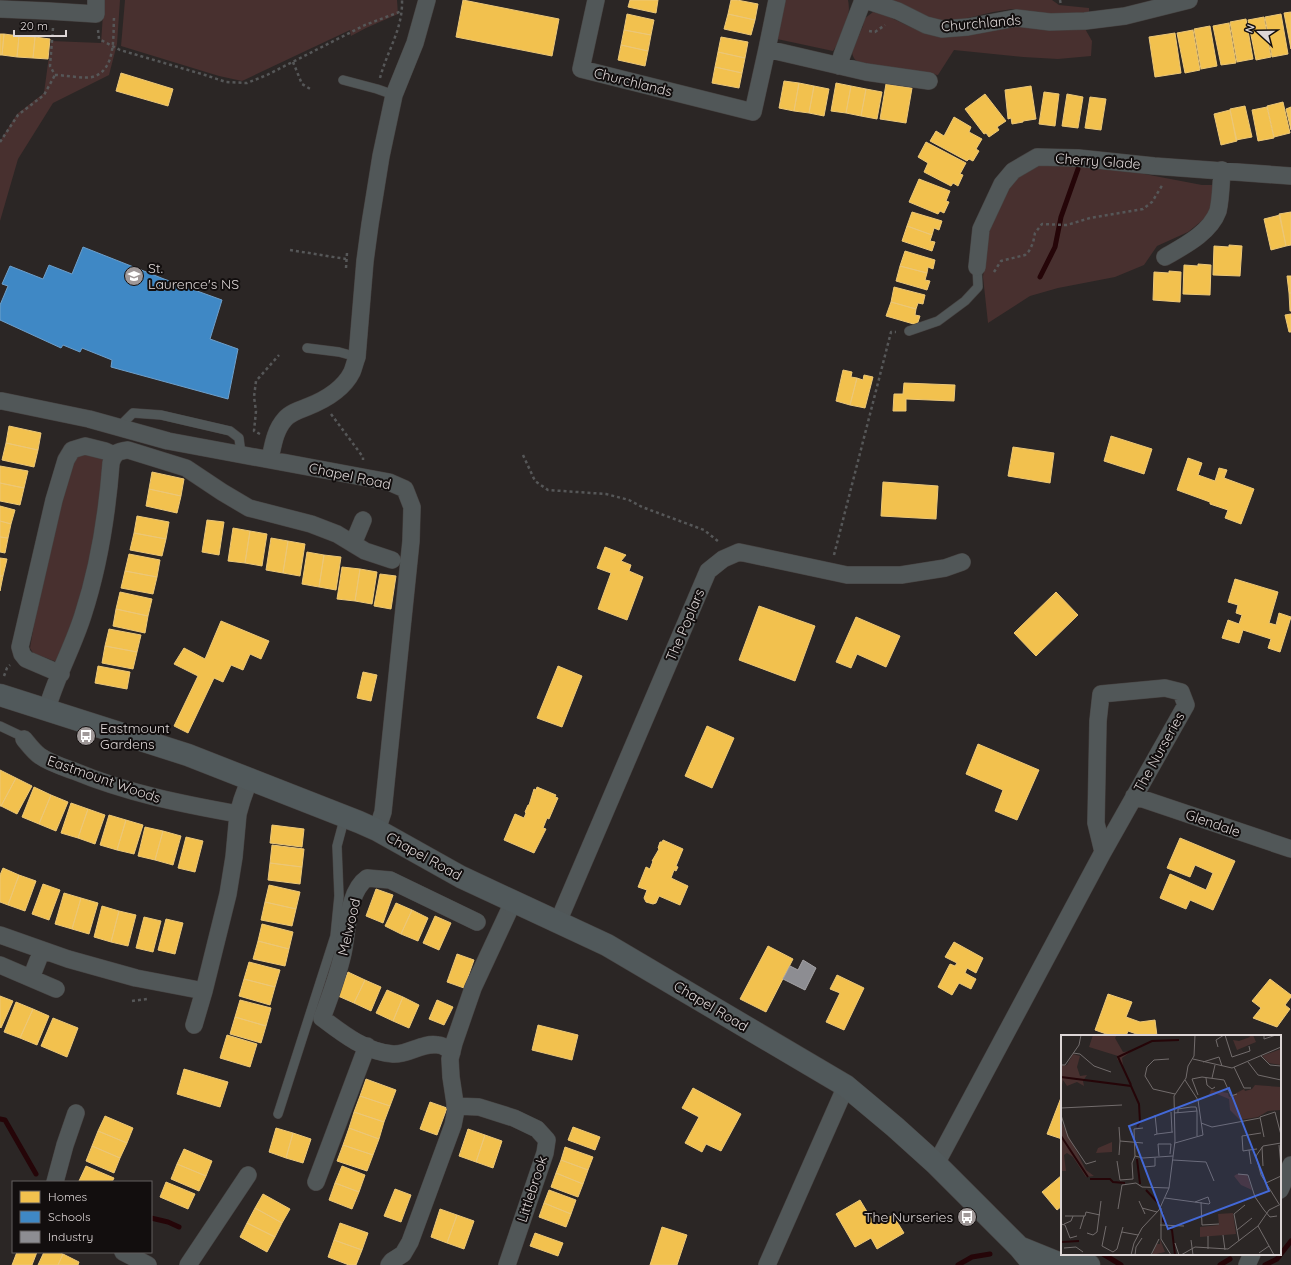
<svg xmlns="http://www.w3.org/2000/svg" width="1291" height="1265" font-family="Quicksand,sans-serif">
	<rect width="100%" height="100%" fill="#2b2625"/>
	<!-- green -->
	<path fill="#48302f" d="M104,0H120L117,44L109,75L53,103L18,159L0,221V141L17,114L44,93L51,41L101,43Z
		M125,0H397L398,14L366,28L351,36L350,30L242,81L219,76L121,46Z
		M783,0H848C852,18 842,37 833,51L777,39Z
		M889,0H1052L1059,5L1089,8V17L1048,16L1040,12L1012,9L993,12L955,21L937,20L926,17Z
		M873,12L883,14L917,30L1011,23L1084,27L1092,41L1091,56L1058,59L1023,57L954,50L938,75L865,65C858,63 852,59 852,51L863,26L864,19Z
		M1034,163L1097,165L1202,185H1216L1209,215L1188,232L1157,246L1144,265L1115,277L1058,288L1030,296L988,323L983,277L988,230L1006,187Z
		M80,454L100,457L106,462L89,575L57,662L33,653L30,648C38,599 49,550 62,502C67,486 69,467 80,454Z"/>
	<!-- homes -->
	<path fill="#f2c14e" stroke="#ecc777" d="M463,0L559,19L552,56L456,37Z
		M630,0H658L656,13L628,7Z
		M731,0H737L758,4L755,20L728,14Z
		M1291,12V49L1284,13Z
		M627,14L654,20L651,35L624,30Z
		M728,14L755,20L751,35L724,29Z
		M1281,14L1288,54L1272,57L1265,17Z
		M1264,17L1271,57L1256,60L1248,20Z
		M1246,19L1253,59L1237,62L1230,22Z
		M1229,23L1236,63L1221,65L1213,26Z
		M1210,26L1217,66L1201,69L1194,29Z
		M624,30L651,35L648,51L621,45Z
		M1193,30L1200,70L1185,73L1177,33Z
		M1175,33L1181,73L1155,77L1149,37Z
		M0,34H4L2,55H0Z
		M4,34L19,36L17,57L2,55Z
		M19,36L35,37L33,58L17,57Z
		M35,37L50,39L48,59L33,58Z
		M721,37L748,42L745,58L718,52Z
		M621,45L648,51L645,66L618,60Z
		M718,52L745,58L742,73L715,67Z
		M715,67L742,73L739,88L712,83Z
		M121,73L173,89L168,106L116,91Z
		M784,81L799,83L794,111L779,108Z
		M799,83L814,86L809,113L794,111Z
		M836,83L851,86L846,113L831,111Z
		M886,84L912,88L906,123L880,119Z
		M814,86L829,89L824,116L809,113Z
		M851,86L866,89L861,116L846,113Z
		M1031,86L1036,119L1023,121V122L1012,124L1011,118L1008,119L1005,90Z
		M866,89L882,92L877,119L861,116Z
		M1044,92L1059,94L1055,126L1039,124Z
		M985,94L1006,121L997,127L999,130L989,137L986,133L984,134L965,109Z
		M1067,94L1083,97L1078,128L1062,126Z
		M1090,97L1106,99L1101,130L1085,128Z
		M1283,102L1290,133L1274,137L1267,106Z
		M1245,106L1252,137L1236,140L1230,109Z
		M1267,107L1274,138L1258,141L1252,110Z
		M1291,107V130L1286,109Z
		M1230,110L1237,141L1221,145L1214,114Z
		M954,117L971,127L969,132L982,139L976,149L979,151L973,161L969,159L967,161L930,141L936,131L944,136Z
		M926,142L966,163L960,174L963,175L958,186L953,183L951,186L924,172L928,163L918,157Z
		M919,179L950,191L946,201L949,202L944,213L940,211L938,214L909,202Z
		M912,212L942,221L939,230L934,228L932,235L907,226Z
		M1291,212V245L1286,246L1279,214Z
		M1280,215L1286,246L1271,250L1264,219Z
		M907,226L932,235L930,241L935,242L932,251L902,241Z
		M1229,245L1242,246L1240,276L1213,275L1214,246L1229,247Z
		M905,251L935,260L933,269L928,267L927,273L900,266Z
		M1198,264L1211,265L1210,295L1183,294L1184,265L1198,266Z
		M900,266L927,273L925,280L930,281L927,290L896,281Z
		M1169,271L1181,272L1180,302L1153,300L1154,272L1169,273Z
		M1287,276H1291V293H1289Z
		M894,287L925,295L923,304L918,303L916,309L891,302Z
		M1289,293H1291V311H1290Z
		M891,302L916,309L915,315L920,316L917,325L886,316Z
		M1291,314V332H1289L1285,315Z
		M843,370L852,372L851,377L857,378L850,405L836,401Z
		M864,375L873,377L865,408L850,405L857,378L863,380Z
		M904,383L955,385L954,401L906,399V411H893L894,394H903Z
		M9,426L41,433L38,450L6,443Z
		M1111,436L1152,449L1144,474L1104,461Z
		M6,443L38,450L34,467L2,460Z
		M1013,447L1054,453L1050,483L1008,476Z
		M1188,458L1202,463L1198,475L1215,481L1219,468L1227,470L1224,478L1254,489L1241,524L1225,518L1228,510L1210,504V502L1177,490Z
		M0,466L28,471L24,488L0,483Z
		M152,472L184,479L181,496L149,489Z
		M883,482L938,486L936,519L881,516Z
		M0,483L24,488L20,505L0,501Z
		M149,489L181,496L177,513L146,506Z
		M0,506L15,510L11,524L0,521Z
		M137,516L169,522L166,539L134,533Z
		M207,520L224,522L219,555L202,552Z
		M0,521L11,524L8,538L0,537Z
		M233,528L250,531L245,563L228,561Z
		M250,531L267,534L262,566L245,563Z
		M134,533L166,539L162,556L130,550Z
		M0,537L8,538L5,553L0,552Z
		M271,538L288,541L283,573L266,570Z
		M288,541L305,544L300,576L283,573Z
		M605,547L626,555L621,561L631,565L629,571L643,577L627,620L598,609L611,573L597,568Z
		M307,552L324,555L319,587L302,584Z
		M129,554L160,560L157,577L125,571Z
		M324,555L341,557L336,590L319,587Z
		M0,558L7,559L3,576H0Z
		M342,567L360,569L355,601L337,599Z
		M360,569L377,572L372,604L355,601Z
		M125,571L157,577L153,594L121,588Z
		M380,574L396,576L391,609L374,606Z
		M0,576H3L0,591Z
		M1235,579L1278,592L1269,623L1276,625L1279,613L1291,617L1280,652L1268,648L1271,639L1243,630L1239,643L1222,638L1228,620L1239,624L1242,615L1236,613L1238,605L1228,602Z
		M120,592L152,599L148,616L116,609Z
		M1056,592L1078,615L1036,656L1014,633Z
		M759,606L815,626L795,681L739,660Z
		M116,609L148,616L145,633L113,626Z
		M856,617L900,636L886,667L857,654L851,668L836,662Z
		M221,621L269,641L261,659L250,654L243,670L231,665L223,682L214,678L188,733L174,726L198,676L174,664L184,648L205,659Z
		M109,629L141,635L137,652L105,646Z
		M105,646L137,652L133,669L102,663Z
		M98,666L130,672L127,689L95,683Z
		M558,666L582,676L562,727L537,718Z
		M363,672L377,675L371,701L357,698Z
		M707,726L734,738L712,788L685,776Z
		M978,744L1039,770L1017,820L995,811L1003,790L966,774Z
		M0,770L16,778L1,806H0Z
		M16,778L32,786L17,814L1,806Z
		M34,787L51,795L39,824L22,817Z
		M537,787L556,795L555,797L558,798L549,819L547,818L543,828L546,829L534,853L504,840L515,814L524,818L526,813L525,812L528,805H529L534,789L536,790Z
		M51,795L68,802L56,831L39,824Z
		M71,803L88,809L78,838L61,833Z
		M88,809L105,815L95,844L78,838Z
		M109,815L126,820L117,850L100,845Z
		M126,820L143,825L134,854L117,850Z
		M272,825L304,829L302,847L270,843Z
		M145,827L163,831L155,860L138,856Z
		M163,831L181,836L173,865L155,860Z
		M186,837L203,841L195,872L178,868Z
		M1180,838L1235,861L1213,910L1190,900L1186,909L1160,898L1170,874L1206,890L1213,873L1195,865L1190,877L1167,868Z
		M663,840L683,849L676,866L678,867L676,871L674,870L671,878L688,886L680,905L659,896L656,903L653,904L646,902L644,898L647,890L638,887L646,867L650,869L653,861H652L659,849L658,848L660,842H662Z
		M272,845L304,849L302,867L270,863Z
		M270,863L302,867L300,884L268,880Z
		M3,868L19,875L8,905L0,902V875Z
		M19,875L36,881L25,911L8,905Z
		M43,884L60,890L49,920L32,914Z
		M269,885L300,892L296,909L265,902Z
		M376,889L393,895L383,923L366,916Z
		M64,893L81,898L72,929L55,924Z
		M81,898L98,903L89,934L72,929Z
		M265,902L296,909L292,926L261,920Z
		M396,903L412,910L401,934L385,926Z
		M102,906L119,911L111,942L94,937Z
		M412,910L428,918L418,941L401,934Z
		M119,911L136,915L128,946L111,942Z
		M435,916L451,923L439,950L423,943Z
		M144,917L161,921L153,952L136,948Z
		M166,919L183,923L175,954L158,950Z
		M262,924L293,932L289,949L258,941Z
		M258,941L289,949L285,966L253,959Z
		M954,942L983,958L976,973L967,968L965,973L976,979L971,989L959,983L952,995L938,987L950,964L955,966L957,963L945,957Z
		M768,946L793,959L766,1012L740,999Z
		M457,954L474,960L464,988L447,982Z
		M249,962L280,970L275,987L244,979Z
		M348,972L365,980L354,1003L338,996Z
		M837,975L864,988L844,1030L826,1022L840,993L830,989Z
		M244,979L275,987L270,1005L239,996Z
		M1270,979L1291,995V997L1285,1005L1290,1009L1277,1027L1253,1018L1261,1008L1252,1001Z
		M365,980L381,987L371,1011L354,1003Z
		M387,990L403,997L393,1021L376,1013Z
		M1108,994L1132,1002L1126,1017L1140,1022L1155,1020L1157,1036H1142L1128,1031L1126,1036H1112L1095,1030Z
		M0,996L13,1001L1,1028L0,1027Z
		M403,997L419,1005L409,1028L393,1021Z
		M240,1000L271,1008L266,1026L235,1017Z
		M437,1000L453,1007L444,1025L429,1019Z
		M16,1002L33,1009L20,1038L4,1032Z
		M33,1009L49,1016L37,1045L20,1038Z
		M235,1017L266,1026L261,1043L230,1034Z
		M53,1018L78,1028L67,1057L41,1046Z
		M538,1025L578,1035L572,1060L532,1050Z
		M227,1035L257,1044L250,1067L220,1058Z
		M184,1069L228,1082L220,1107L177,1094Z
		M366,1079L396,1090L390,1106L360,1096Z
		M693,1088L741,1114L721,1151L706,1144L702,1152L685,1143L699,1117L682,1108Z
		M1062,1095V1139L1047,1134Z
		M360,1096L390,1106L384,1122L354,1112Z
		M430,1102L447,1108L437,1135L420,1129Z
		M354,1112L384,1122L379,1139L349,1128Z
		M105,1116L133,1128L127,1143L98,1131Z
		M573,1127L600,1137L595,1150L568,1140Z
		M276,1128L293,1133L286,1158L269,1152Z
		M349,1128L379,1139L373,1155L343,1145Z
		M468,1129L485,1135L476,1162L459,1156Z
		M98,1131L127,1143L120,1158L92,1146Z
		M293,1133L311,1139L303,1163L286,1158Z
		M485,1135L502,1141L493,1168L476,1162Z
		M343,1145L373,1155L367,1171L337,1161Z
		M92,1146L120,1158L114,1173L86,1161Z
		M565,1147L593,1157L588,1170L561,1160Z
		M184,1149L212,1161L206,1176L177,1164Z
		M561,1160L588,1170L583,1184L556,1173Z
		M177,1164L206,1176L199,1191L171,1179Z
		M86,1166L114,1178L112,1182H83L79,1181Z
		M342,1166L365,1175L359,1192L335,1183Z
		M556,1173L583,1184L578,1197L551,1187Z
		M1062,1175V1206L1057,1210L1042,1192Z
		M166,1182L195,1194L188,1209L160,1197Z
		M335,1183L359,1192L352,1209L329,1200Z
		M395,1189L411,1195L401,1222L384,1216Z
		M549,1190L576,1200L571,1214L544,1203Z
		M263,1194L290,1209L282,1223L255,1208Z
		M860,1200L875,1225L893,1215L904,1233L877,1249L871,1238L855,1247L836,1214Z
		M544,1203L571,1214L566,1227L539,1217Z
		M255,1208L282,1223L275,1237L247,1223Z
		M440,1209L457,1215L447,1243L431,1237Z
		M457,1215L474,1221L464,1249L447,1243Z
		M247,1223L275,1237L267,1252L240,1237Z
		M340,1223L368,1233L362,1250L334,1240Z
		M662,1227L687,1235L677,1265H650Z
		M535,1233L563,1243L558,1256L530,1246Z
		M334,1240L362,1250L356,1265H349L328,1257Z
		M17,1252H37L32,1265H12Z
		M44,1252H57L63,1254L58,1265H38Z
		M63,1254L79,1262L78,1265H58Z"/>
	<!-- schools -->
	<path fill="#3f88c5" stroke="#6e9fca" d="M83,247L164,279L222,300L210,339L238,349L228,399L111,367L112,360L82,348L80,352L63,345L61,348L0,320V305L8,286L2,284L10,266L43,279L49,265L72,274Z"/>
	<!-- industry -->
	<path fill="#8d8d92" stroke="#a5a3a6" d="M803,960L816,968L805,990L783,979L790,966L798,970Z"/>
	<g fill="none" stroke-linecap="round" stroke-linejoin="round">
		<!-- stream -->
		<path stroke="#250508" stroke-width="5" d="M1040,277L1055,247L1061,217L1078,169
			M0,1119L5,1120L36,1174
			M151,1218L168,1222L179,1227
			M1103,1254L1121,1265
			M958,1265L972,1257L990,1254
			M1220,1265L1230,1259
			M1265,1265L1277,1259L1291,1241"/>
		<!-- lane casing -->
		<g stroke="#474342" stroke-width="10">
			<path id="lane" d="M343,80L377,89L394,95
				M909,331L938,321L965,301L978,287L977,267
				M307,348L339,352L357,357
				M119,427L133,413L161,415L230,431L239,438L241,454
				M0,726L19,735L24,739
				M278,1114L335,936L339,896L337,846L345,816"/>
		</g>
		<!-- street casing -->
		<g stroke="#474342" stroke-width="18">
			<path id="street" d="M596,0L581,69L753,112L767,49
				M777,0L767,49L866,72L929,81
				M865,0L898,11L926,25L942,29L968,27L1016,18L1050,22L1085,21L1125,16L1189,0
				M0,9L48,11L96,14V0
				M839,66L842,55L863,0
				M1165,257C1184,246 1210,233 1218,211C1221,198 1221,183 1222,170
				M977,267L981,229L1002,184L1013,171L1037,157L1078,158L1154,166L1291,176
				M0,401H2L89,419L168,441L389,482L405,489L412,507L411,541L383,812L377,830
				M270,459C273,445 275,430 285,419C290,413 299,410 307,407C325,400 343,390 352,372C354,367 355,362 357,357L365,261L370,224L381,156L394,95L415,43L427,0
				M353,544L363,520
				M61,674L26,659L22,654L20,647L54,500L66,460L72,450L85,446L105,451L114,455
				M47,709C56,677 73,647 83,615C99,566 107,515 111,463C114,453 118,451 128,450L186,468L222,492L249,508L311,524L337,534L365,551L392,560
				M24,739C29,745 34,752 40,756C50,763 63,767 74,771C127,793 182,804 238,814
				M1134,796L1291,849
				M558,922L708,571L723,559L739,552L847,575H901L945,568L962,562
				M0,935L68,959L136,978L204,991L194,1025
				M0,965L56,989
				M31,978L42,950
				M204,991L228,894L234,857L238,814L242,800L250,778
				M452,1052C448,1049 443,1045 438,1045C422,1042 409,1055 393,1054C366,1052 343,1034 322,1018C330,997 338,975 343,953C348,931 347,892 367,878L390,880L477,922
				M455,1106L479,1107L514,1118L537,1129L547,1140L545,1153L507,1265
				M936,1164L1103,852L1186,705L1181,692L1165,688L1101,694L1098,721L1096,823L1103,852
				M55,1182L65,1145L76,1113
				M316,1182L367,1046
				M1280,1190L1291,1165
				M123,1252L148,1265
				M188,1265L248,1175
				M389,1265L392,1261L403,1254L410,1242L453,1125L456,1110L451,1077L450,1059L454,1043L473,988L513,902
				M767,1265L846,1086
				M1247,1265L1252,1254"/>
		</g>
		<!-- secondary casing -->
		<g stroke="#474342" stroke-width="23">
			<path id="secondary" d="M0,695L188,755L359,822L377,830L461,877L607,945L846,1086L895,1127L936,1164L1019,1247L1034,1265
				M1021,1248L1063,1265
				M1062,1265C1072,1261 1080,1261 1089,1265"/>
		</g>
		<!-- path -->
		<path stroke="#565758" stroke-width="2.5" stroke-dasharray="3 3" stroke-linecap="butt" d="M1060,0L1061,5
			M53,28L50,66L55,75
			M98,30L99,39L120,50L205,75L226,82L247,83L267,75L365,25L402,11
			M869,31L875,32L885,25
			M293,62L302,84L312,90
			M55,75C64,75 85,79 92,77C116,71 113,37 114,18
			M380,78C387,51 403,29 402,0
			M0,142L18,115L44,95L55,75
			M290,250L346,259
			M346,268L347,253
			M994,272L1001,261L1025,255L1029,251L1033,243L1035,233L1042,224L1067,225L1090,218L1143,209L1152,202L1163,184
			M331,414L363,457V460
			M260,434L254,431L256,411L254,397L256,381L279,355
			M523,455L535,481L548,490L606,494L629,500L642,507L704,530L719,542
			M834,555L891,332H896
			M4,676L7,668L10,665
			M132,1001L147,999"/>
		<!-- lane -->
		<use href="#lane" stroke="#515758" stroke-width="9"/>
		<!-- street -->
		<use href="#street" stroke="#515758" stroke-width="17"/>
		<!-- secondary -->
		<use href="#secondary" stroke="#51595b" stroke-width="22"/>
	</g>
	<!-- icons -->
	<defs>
		<g id="school-disc" transform="scale(1)"><circle r="9.5" fill="#9f9898" stroke="#120e0e"/><path d="M0-5L7-2L0 1L-7-2ZM-4 1L0 2.5L4 1V4Q0 6-4 4Z" fill="#fff"/></g>
		<g id="bus-disc" transform="scale(1)"><circle r="9.5" fill="#9f9898" stroke="#120e0e"/><path d="M-5-6H5V4H4V6H2V4H-2V6H-4V4H-5ZM-3.5-4V0h7V-4ZM-3.5 1.2v1.5H-2V1.2ZM2 1.2v1.5H3.5V1.2Z" fill="#fff"/></g>
	</defs>
	<g fill-rule="evenodd">
		<use href="#school-disc" x="134" y="276"/>
		<use href="#bus-disc" x="86" y="736"/>
		<use href="#bus-disc" x="967" y="1217"/>
	</g>
	<g text-anchor="middle" dominant-baseline="central" stroke-width="4" stroke-linejoin="round" paint-order="stroke">
		<!-- street labels -->
		<g font-size="14" fill="#ddd6d6" stroke="#120e0e">
			<text transform="translate(981 23) rotate(-5)">Churchlands</text>
			<text transform="translate(633 82) rotate(14)">Churchlands</text>
			<text transform="translate(1098 161) rotate(4)">Cherry Glade</text>
			<text transform="translate(350 476) rotate(12)">Chapel Road</text>
			<text transform="translate(685 625) rotate(-67)">The Poplars</text>
			<text transform="translate(1159 752) rotate(-61)">The Nurseries</text>
			<text transform="translate(104 779) rotate(19)">Eastmount Woods</text>
			<text transform="translate(1213 823) rotate(19)">Glendale</text>
			<text transform="translate(424 856) rotate(29)">Chapel Road</text>
			<text transform="translate(349 927) rotate(-77)">Melwood</text>
			<text transform="translate(711 1006) rotate(31)">Chapel Road</text>
			<text transform="translate(532 1189) rotate(-72)">Littlebrook</text>
		</g>
		<!-- poi labels -->
		<g font-size="14" fill="#ddd6d6" stroke="#120e0e" text-anchor="start">
			<text x="148" y="268">St.<tspan x="148" dy="16">Laurence's NS</tspan></text>
			<text x="100" y="728">Eastmount<tspan x="100" dy="16">Gardens</tspan></text>
			<text x="953" y="1217" text-anchor="end">The Nurseries</text>
		</g>
	</g>
	<!-- overview -->
	<g transform="translate(1061 1035)">
		<rect width="220" height="220" fill="#2b2625"/>
		<path d="M32,0H56L54,3L62,17L71,16L61,23L62,31L56,24L57,21L28,12ZM188,0H192L195,7L176,15L172,5L178,6L189,2ZM220,14V30L208,28L201,21ZM12,19L19,21L16,32L19,41L26,40L22,46L23,51L16,47L6,51L2,45L0,55V31L6,30ZM194,50L220,52V75L207,76L197,82L179,85L169,75L168,64L156,59L148,60L150,55L167,58L168,62L183,54L184,56L191,54ZM0,86L25,135L33,141L25,142L12,122L6,118L3,120L5,136H0ZM51,107V117L35,118L37,113ZM176,139H186L191,155L180,150L173,141ZM172,178L175,199L139,202V192L158,190L157,179ZM99,204L104,217L91,220L96,209H99Z" fill="#48302f"/>
		<path fill="none" stroke="#250508" stroke-width="2" d="M0,42L70,51L78,69L79,87L76,92M70,50L57,22L91,6L118,5M0,101L27,142M76,124L79,149M29,144H49L52,147L64,148M85,155L99,170M102,178V186L106,189M106,192L111,195L114,220M0,207L18,206"/>
		<path fill="none" stroke="#726c6c" stroke-width="1" d="M164,0L171,22L189,16L188,11M203,0V4L215,0M157,12L155,5L163,0M12,18L19,19L33,31L50,37M200,21L209,30L220,31M108,24L93,25L86,32L84,41L92,54L114,59M132,24L171,33L220,12M142,27L158,22L161,31M187,27L197,40L220,45M0,30H4L18,10L20,0M173,32L183,53H190M145,43L146,50L151,54L154,52M151,43L154,30M137,60L131,44L141,42L163,45L170,61L176,59M0,73L61,70M110,77L111,97M113,78L136,76V101M117,78V74L130,72H135L136,76M0,80L7,102L25,129L35,126M140,88L151,92L199,83M58,92L59,106M82,93L73,94L74,121L82,123L112,121M96,99L112,97M93,100L96,99L94,80M203,102L199,82L214,77L220,100M114,108L142,100L137,65L124,45M218,110L220,131M201,112L202,131M188,115L182,116L181,101L200,98M58,120L59,106L82,108M98,121L97,109H110L109,119M112,125L145,127L153,146M56,126L59,145L72,144L71,128L74,121M190,129L188,115L196,114M83,132L94,131V123M177,139L187,140L194,162L203,175L209,182L216,181M205,148L220,141M104,163L148,169L149,168L147,162L134,167M78,166L84,179M140,167L141,190L158,189M218,169L200,140L195,121L202,111L220,108M81,173L96,177M100,173V204L110,220M57,174L61,150L75,148L81,152L108,153M4,181H24L25,177L39,180M0,189L4,190L9,203L16,201M3,189L10,186L12,181M99,190L123,191M45,191L41,211L52,217L56,214L62,192M197,191L213,220M19,194L23,181M176,195L191,183M61,197L77,200M26,198L32,200L36,197L40,166M162,200L164,215M147,201V214M130,205L132,220M178,206L173,179L184,170M114,208L118,220M3,213L15,212L22,217M198,218L208,211M70,220L73,208L81,193L98,175L108,153L114,106L113,61L125,43L127,31L133,21L134,0M74,220L75,212L81,203M90,220L98,204M120,220L134,212L167,214L197,191L208,175L220,169"/>
		<path fill="#4369d8" fill-opacity="0.15" stroke="#4369d8" stroke-width="2" d="M168,53L208,156L107,194L68,91Z"/>
		<rect width="220" height="220" fill="none" stroke="#ddd6d6" stroke-width="2"/>
	</g>
	<!-- legend -->
	<rect x="12" y="1181" width="140" height="72" fill="#120e0e" stroke="#635e5e"/>
	<rect x="20" y="1191" width="20" height="12" fill="#f2c14e" stroke="#635e5e"/>
	<text x="48" y="1201" font-size="12" fill="#ddd6d6">Homes</text>
	<rect x="20" y="1211" width="20" height="12" fill="#3f88c5" stroke="#635e5e"/>
	<text x="48" y="1221" font-size="12" fill="#ddd6d6">Schools</text>
	<rect x="20" y="1231" width="20" height="12" fill="#8d8d92" stroke="#635e5e"/>
	<text x="48" y="1241" font-size="12" fill="#ddd6d6">Industry</text>
	<!-- north arrow -->
	<g transform="translate(1259 32) rotate(291)" stroke="#120e0e" stroke-width="3" paint-order="stroke">
	<path d="M0-3L7 15L0 10L-7 15Z" fill="#ddd6d6"/>
	<text y="-6" font-size="11" font-weight="bold" text-anchor="middle" fill="#ddd6d6">N</text>
	</g>
	<!-- scale -->
	<path d="M14 30v6h52v-6" fill="none" stroke="#ddd6d6" stroke-width="2"/>
	<text x="20" y="30" font-size="12" fill="#ddd6d6" stroke="#120e0e" stroke-width="3" paint-order="stroke">20 m</text>
</svg>
